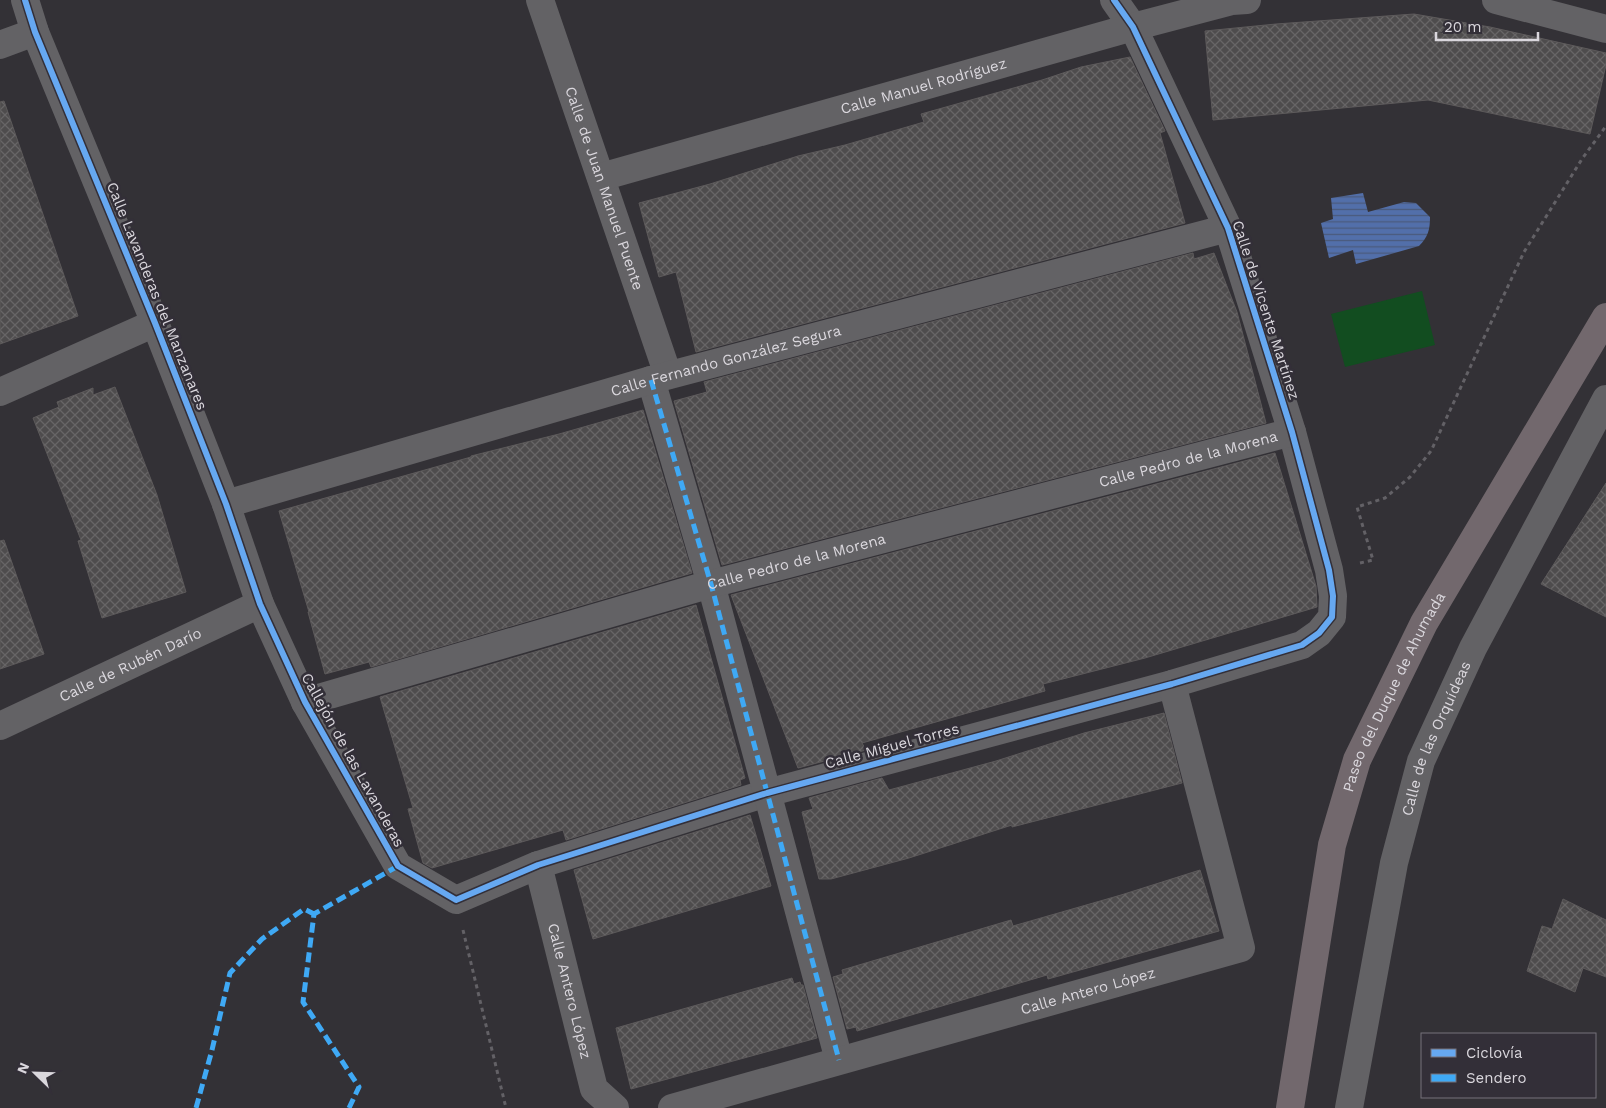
<svg xmlns="http://www.w3.org/2000/svg" width="1606" height="1108" font-family="'Work Sans',sans-serif">
	<defs>
		<pattern id="water-rules" width="6" height="5" patternUnits="userSpaceOnUse" patternTransform="scale(1.25)"><rect width="6" height="5" fill="#526faa"/><path d="M0 2.5h6" fill="none" stroke="#4a5a7b"/></pattern>
		<pattern id="building-cross-hatch" width="8" height="8" patternUnits="userSpaceOnUse" patternTransform="scale(1.25)"><rect width="8" height="8" fill="#4e4c4d"/><path d="M0 0l8 8M0 8l8-8" fill="none" stroke="#676566"/></pattern>
	</defs>
	<rect width="100%" height="100%" fill="#333136"/>
	<!-- pitch -->
	<path fill="#124d20" d="M1422,291L1435,345L1345,367L1331,314Z"/>
	<!-- water -->
	<path fill="url(#water-rules)" d="M1363,193L1368,212L1404,202L1416,203L1430,217C1430,230 1428,237 1419,246L1356,264L1353,250L1329,258L1321,223L1333,219L1331,198Z"/>
	<!-- building -->
	<path fill="url(#building-cross-hatch)" stroke="#5d5a5b" d="M1414,14L1490,27L1606,53V65L1590,134L1428,100L1213,120L1205,31L1276,24Z
		M1130,57L1165,131L1160,133L1185,223L696,352L676,272L659,277L639,203L710,184L798,156L845,145L924,122L921,114L1042,80L1081,67Z
		M4,101L78,316L0,344V102Z
		M1193,253L1194,259L1214,253L1237,312L1266,423L722,565L674,401L707,392L704,382Z
		M115,387L157,495L186,592L102,618L78,541L81,540L33,418L59,407L57,402L93,388V395Z
		M643,410L692,573L371,667L369,662L325,674L308,612H309L279,511L471,457V456L559,434Z
		M1275,453L1316,586L1317,607L1145,658L1043,684L1045,691L862,743L866,750L798,768L731,595Z
		M1606,483V617L1541,584Z
		M4,540L44,654L0,669V541Z
		M696,605L745,778L740,780L741,785L566,840L563,830L432,868L423,863L408,809L413,808L380,697Z
		M1164,713L1182,783L1012,827V825L909,858L831,879H819L802,812L813,809L809,798L882,778L889,790L996,761L1084,733Z
		M750,815L771,886L593,939L574,870Z
		M1200,870L1219,931L1048,979L1047,975L857,1031L856,1027L847,1029L833,977L843,974L842,970L1011,920L1013,926L1121,895Z
		M1563,899L1606,920V977L1583,968L1575,992L1527,971L1542,926L1552,929Z
		M792,978L794,984L800,982L801,985H803L817,1038L631,1089L616,1028Z"/>
	<g fill="none" stroke-linecap="round" stroke-linejoin="round">
		<!-- path -->
		<path stroke="#636166" stroke-width="3" stroke-dasharray="4 4" stroke-linecap="butt" d="M1360,563L1373,560L1357,507L1385,498L1410,477L1431,451L1524,252L1582,159L1606,126
			M463,930L506,1108"/>
		<!-- minor -->
		<g stroke="#636265" stroke-width="28">
			<path d="M25,0L35,32L155,323L226,504L260,604L305,702L398,866L456,900L538,865L767,793L1172,684L1302,645L1319,633L1332,617L1333,596L1329,570L1292,432L1228,228L1133,27L1114,0"/>
			<path id="s1" d="M540,0L668,375"/>
			<path d="M1496,0L1606,29"/>
			<path d="M0,45L35,32"/>
			<path id="s2" d="M601,177L1133,27L1232,1L1247,0"/>
			<path d="M651,380L711,584L839,1060"/>
			<path d="M0,392L155,323"/>
			<path id="s3" d="M226,504L651,380L1228,228"/>
			<path id="s4" d="M305,702L711,584L1292,432"/>
			<path id="s5" d="M0,726L260,604"/>
			<path id="s6" d="M538,865L594,1089L615,1108"/>
			<path id="s7" d="M672,1108L1241,948L1172,684"/>
			<path id="s8" d="M1349,1108L1394,863L1421,761L1473,648L1606,399"/>
		</g>
		<!-- major -->
		<path stroke="#72686d" stroke-width="28" id="s9" d="M1290,1108L1332,845L1357,760L1424,623L1606,317"/>
		<!-- quiet -->
		<path stroke="#3fa9f5" stroke-width="5" stroke-dasharray="10 5" stroke-linecap="butt" d="M651,380L711,584L839,1060
			M196,1108L212,1050L230,973L262,939L304,909L314,914
			M349,1108L359,1087L303,1002L314,914L398,866"/>
		<!-- cycleway casing -->
		<g stroke="#332f38" stroke-width="9">
			<path id="cycleway" d="M25,0L35,32L155,323L226,504L260,604L305,702L398,866L456,900L538,865L767,793L1172,684L1302,645L1319,633L1332,617L1333,596L1329,570L1292,432L1228,228L1133,27L1114,0"/>
		</g>
		<!-- cycleway -->
		<use href="#cycleway" stroke="#66a8f1" stroke-width="6"/>
	</g>
	<g text-anchor="middle" dominant-baseline="central" stroke-width="5" stroke-linejoin="round" paint-order="stroke">
		<!-- street labels -->
		<g font-size="15" fill="#dad7dd" stroke="#332f38">
			<text stroke="none"><textPath href="#s2" startOffset="335">Calle Manuel Rodríguez</textPath></text>
			<text stroke="none"><textPath href="#s1" startOffset="199">Calle de Juan Manuel Puente</textPath></text>
			<text transform="translate(157 296) rotate(68)">Calle Lavanderas del Manzanares</text>
			<text transform="translate(1266 310) rotate(72)">Calle de Vicente Martínez</text>
			<text stroke="none"><textPath href="#s3" startOffset="520">Calle Fernando González Segura</textPath></text>
			<text stroke="none"><textPath href="#s4" startOffset="916">Calle Pedro de la Morena</textPath></text>
			<text stroke="none"><textPath href="#s4" startOffset="511">Calle Pedro de la Morena</textPath></text>
			<text stroke="none"><textPath href="#s5" startOffset="144">Calle de Rubén Darío</textPath></text>
			<text stroke="none"><textPath href="#s9" startOffset="432">Paseo del Duque de Ahumada</textPath></text>
			<text stroke="none"><textPath href="#s8" startOffset="381">Calle de las Orquídeas</textPath></text>
			<text transform="translate(892 746) rotate(-15)">Calle Miguel Torres</text>
			<text transform="translate(353 760) rotate(61)">Callejón de las Lavanderas</text>
			<text stroke="none"><textPath href="#s6" startOffset="130">Calle Antero López</textPath></text>
			<text stroke="none"><textPath href="#s7" startOffset="432">Calle Antero López</textPath></text>
		</g>
	</g>
	<!-- legend -->
	<rect x="1421" y="1033" width="175" height="65" fill="#332f38" stroke="#76727a"/>
	<rect x="1431" y="1049" width="25" height="8" fill="#66a8f1" stroke="#76727a"/>
	<text x="1466" y="1058" font-size="15" fill="#dad7dd">Ciclovía</text>
	<rect x="1431" y="1074" width="25" height="8" fill="#3fa9f5" stroke="#76727a"/>
	<text x="1466" y="1083" font-size="15" fill="#dad7dd">Sendero</text>
	<!-- north arrow -->
	<g transform="translate(35 1073) rotate(293)" stroke="#332f38" stroke-width="4" paint-order="stroke">
	<path d="M0-4L9 19L0 12L-9 19Z" fill="#dad7dd"/>
	<text y="-8" font-size="14" font-weight="bold" text-anchor="middle" fill="#dad7dd">N</text>
	</g>
	<!-- scale -->
	<path d="M1436 32v8h102v-8" fill="none" stroke="#dad7dd" stroke-width="2.5"/>
	<text x="1444" y="32" font-size="15" fill="#dad7dd" stroke="#332f38" stroke-width="4" paint-order="stroke">20 m</text>
</svg>
